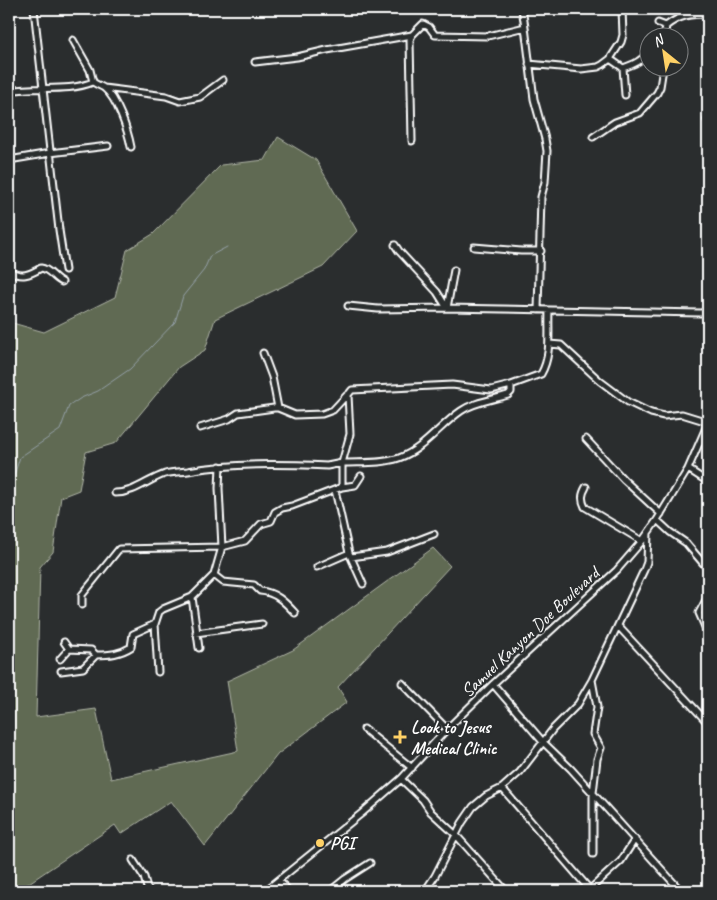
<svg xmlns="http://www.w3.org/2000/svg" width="717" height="900" font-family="Caveat,sans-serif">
	<rect width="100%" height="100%" fill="#2a2d2e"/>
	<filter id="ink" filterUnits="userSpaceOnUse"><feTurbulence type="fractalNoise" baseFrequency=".02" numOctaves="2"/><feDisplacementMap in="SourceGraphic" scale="10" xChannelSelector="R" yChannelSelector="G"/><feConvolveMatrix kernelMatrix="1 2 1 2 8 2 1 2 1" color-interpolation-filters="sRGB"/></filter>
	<g filter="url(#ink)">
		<!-- green -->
		<path fill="#616b52" stroke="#b0b5a8" d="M278,137L316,160L357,231L323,267L215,319L205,350L179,367L116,443L86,452L79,490L61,497L53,552L40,567L36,717L96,709L111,779L238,751L227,681L293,650L433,548L450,566L338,687L347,702L278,754L205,846L171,801L121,834L115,825L17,891H9V322L44,332L115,297L127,250L153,234L221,165L265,160Z"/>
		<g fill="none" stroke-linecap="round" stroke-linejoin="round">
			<!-- stream -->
			<path stroke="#94a0a9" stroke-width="1" d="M9,491L20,457L60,430L69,406L81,398L98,391L130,369L175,322L183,296L204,270L210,256L227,247"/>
			<!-- minor casing -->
			<g stroke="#fff" stroke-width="9">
				<path id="minor" d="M34,9L59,230L65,270
					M522,9L525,27L534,99L545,139L547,151L545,182L541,197L538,310
					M658,23L666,26L664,38
					M666,26C680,15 691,14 708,14
					M73,40L90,70L93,82C97,85 101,86 104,88C117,98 128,131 131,147
					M610,59L623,68C635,64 641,61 650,51
					M255,62L297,57L327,50L412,35
					M529,64L581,69L598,67L602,65L610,59L621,42L623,35L622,9
					M623,68L625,95
					M104,88L166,96L180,101L200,97L223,80
					M9,91C37,85 66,93 93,82
					M707,120H708
					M593,137L615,122L640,113L657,93L660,87L663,68
					M412,141L410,40L412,35L423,24L429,27L435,35L488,36L525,27
					M9,160L50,153L108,146
					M395,245L399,251L437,292L447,308
					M474,247L521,251H541
					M9,271C22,278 29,275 41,268C50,269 54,279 62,282
					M348,306L378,309L447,308L700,313L708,312
					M447,308L454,270
					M549,344L561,345L600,381L628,402L651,413L664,416L682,414L708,422
					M263,353L272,377L278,408
					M200,428L229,419L238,413L274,408H278L295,415L322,414L333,410L347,395
					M586,439L624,480L661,514
					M688,469L708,482
					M342,487L355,485L361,476
					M586,487C582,494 581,499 585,507L642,541
					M335,490L349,553L363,584
					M115,493C135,493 147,480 165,474C172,472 181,472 188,471C232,463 282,464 327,466L342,463L350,434L348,395L352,390L452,385L491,390L511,385
					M657,520L670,532L686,543L708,569
					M351,557L387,552L434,534
					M317,567L349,553
					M214,575L223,582L254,585L260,591C275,592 285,602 295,613
					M708,596L699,613L708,634
					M192,597L199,648
					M82,605V595L119,549L222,547L245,541L261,524L271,521L275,512L282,508L292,506L342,487V463C361,462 381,464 399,458C424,449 439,426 461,411C474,402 492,400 508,395L511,392V385L541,374C552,355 548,332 549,311
					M155,624L158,672
					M618,626L708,723
					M196,633L262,624
					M69,649L91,650L96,655C110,655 120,654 131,647L133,634L155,624L159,612L163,609L192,597L214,575L222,547L219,488L220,466
					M60,659L69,649L64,642
					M61,671L83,668L96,655
					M592,680L597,707L593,734L601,748L597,759L593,793V854
					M402,683L447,729
					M493,684L543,742L571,769L681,891
					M364,729L412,768
					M401,779L423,800L431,812L456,835L506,891
					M502,788L591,891
					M133,860L144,877L147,888L150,891
					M279,881L289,891
					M265,891L362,813L401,779L447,729L493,684L617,570L643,540L657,520L688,469L708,423
					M330,891L345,879L370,863
					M425,891L435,876L462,823L473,807L486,796L502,788L520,772L553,729L578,704L592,680L644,570L647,562L648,533
					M588,891L621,861L635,839"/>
			</g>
			<!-- minor -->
			<use href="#minor" stroke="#2a2d2e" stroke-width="5"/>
		</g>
	</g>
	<!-- markers -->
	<g fill="#ffd166" stroke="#2a2d2e" stroke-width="2">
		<path d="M397.5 729.5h5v5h5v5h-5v5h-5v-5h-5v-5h5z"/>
		<circle cx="320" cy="843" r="5"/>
	</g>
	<g text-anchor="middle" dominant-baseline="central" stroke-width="4" stroke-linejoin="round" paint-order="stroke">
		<!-- street labels -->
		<g font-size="18" fill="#fff" stroke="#2a2d2e">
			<text transform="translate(530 632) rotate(-43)">Samuel Kanyon Doe Boulevard</text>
		</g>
		<!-- poi labels -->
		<g font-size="18" font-weight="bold" fill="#fff" stroke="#2a2d2e" text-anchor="start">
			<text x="411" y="727">Look to Jesus<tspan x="411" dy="21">Medical Clinic</tspan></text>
			<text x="330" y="843">PGI</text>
		</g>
	</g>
	<!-- margin -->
	<rect width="717" height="900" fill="none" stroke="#2a2d2e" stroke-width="30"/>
	<rect x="15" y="15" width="687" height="870" fill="none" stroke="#fff" stroke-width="2" filter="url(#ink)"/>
	<!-- north arrow -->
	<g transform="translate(664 52) rotate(330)"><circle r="24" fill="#2a2d2e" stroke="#7f8182"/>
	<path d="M0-4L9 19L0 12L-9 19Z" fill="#ffd166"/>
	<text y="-8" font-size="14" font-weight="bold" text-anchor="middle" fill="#ffffff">N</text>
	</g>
</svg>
